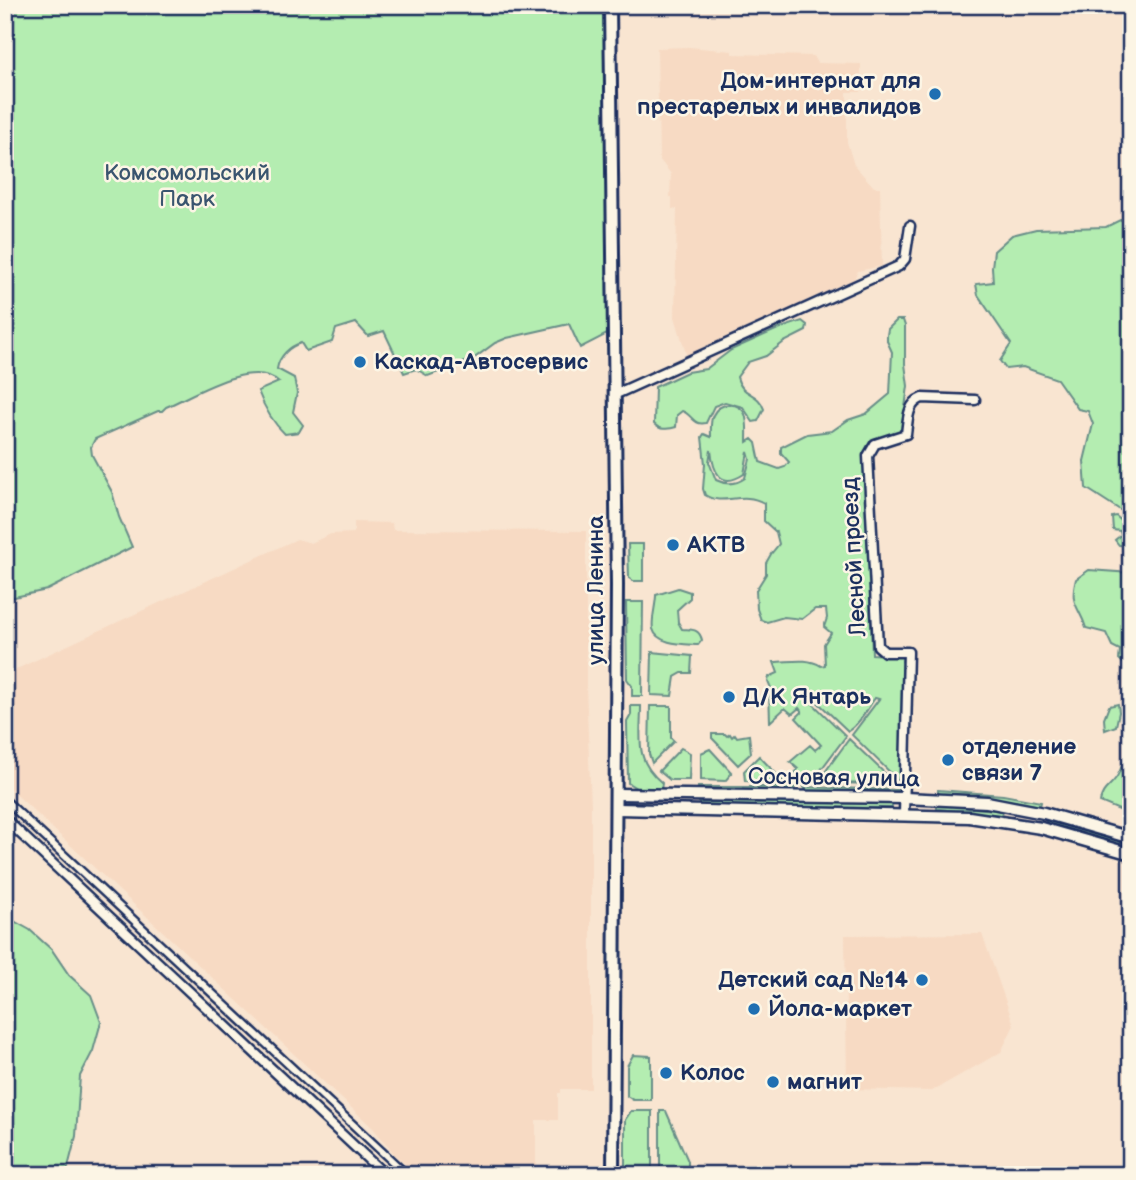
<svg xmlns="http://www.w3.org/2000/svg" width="1136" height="1180" font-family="'Balsamiq Sans',sans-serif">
	<rect width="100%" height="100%" fill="#f9e5d1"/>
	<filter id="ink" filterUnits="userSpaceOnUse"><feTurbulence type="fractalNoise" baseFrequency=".0143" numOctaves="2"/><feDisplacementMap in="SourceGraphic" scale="14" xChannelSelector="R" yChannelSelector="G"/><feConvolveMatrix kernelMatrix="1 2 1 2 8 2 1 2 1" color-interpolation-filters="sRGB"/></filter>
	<g filter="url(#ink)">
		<!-- built -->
		<path fill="#f7dac3" d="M689,47L732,51V54L813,56L817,63L861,64V92H847V142L854,165L874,187H880L882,266L858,271L854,279L687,357L675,317L677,209H672V197H670L671,174L659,159L657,48Z
			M354,522L392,523L393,530L586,531V686L591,806V1089H561V1093H558V1120H536V1175H417L396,1156L373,1128L5,784V675L8,673L297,539L311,543L331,534L354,533Z
			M982,934L1014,1025L1001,1052L932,1091L847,1089L845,935Z"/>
		<!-- green -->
		<path fill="#b4edb1" stroke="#688e88" stroke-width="2" fill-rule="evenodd" d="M5,5H610L615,330L580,348L569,324L507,338L495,343L473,359L428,376L416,369L404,373L384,331L368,336L356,323L336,329L332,342L306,351L301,343C290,346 279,356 277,369L294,378L297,393L293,412L303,425L299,432L285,434C272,422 264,407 258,391L279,382C252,358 194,395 166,407L162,411H158L95,439L91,447L92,455L112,492L119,517L132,547L47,590L5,599Z
			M1122,219L1131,223V517L1086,488L1084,461L1093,424L1088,411L1078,409L1057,379L1023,367L1006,369L1000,361L1011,344L978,295L976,284L993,282L992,267L994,251L1012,235L1036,229L1106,227Z
			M897,320H903L905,326V364L908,386L902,430L865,452L872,654L906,656L902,661L904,665L902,781L900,782L852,735L879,699L875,698C868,708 858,726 848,731L807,692L800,691L846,736L811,783L799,782L793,776L798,769L790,762L810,745L815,750L821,745L796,718L802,712L799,708L792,714L785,708L770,722L769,689L771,688L768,681L769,677L778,673L774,662C790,662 807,657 821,666L825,665L824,644L831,633L824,627L827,618L826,609H815L802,619L784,617L767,622L761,620L757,609L756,590L766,574V563L771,554L779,544L776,532L764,521V503C742,490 723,507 705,495L703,489L705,464L702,437L704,434L711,437C711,430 710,421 713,415C719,402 739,401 745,414C748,422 747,433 747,442L752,439L756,443L760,462L779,469L785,467L789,462L781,453V447L807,434L832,431L848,420L866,414L890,394L892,352L887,341V335L888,329ZM711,450C713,471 720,490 744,474L748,452L750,459L745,478C735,485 726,485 716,480L709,462Z
			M802,321L807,325L806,331L784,342L766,356L748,362L737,377C742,397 758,391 764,409L758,421L753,422L743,407L725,402L714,406L706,423C693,426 692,414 682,411L677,415L676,427C667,429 661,431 654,424L655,387L687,372L706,369L731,350L778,329Z
			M1116,516L1128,527L1131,546L1119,545L1115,540L1121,535L1120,531L1113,530L1112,517Z
			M628,544H643V581H633L629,578Z
			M1089,570L1131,573V670L1119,659L1120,650L1112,646L1106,633L1086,628C1079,605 1069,606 1076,579Z
			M678,588L690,592V598L677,610L678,622L682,629C692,630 699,628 702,640L698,645C685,644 657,645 653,629C651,620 656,605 656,595Z
			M626,602H643L642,696H632V686L627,679Z
			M652,652L692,656L691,673H682L675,677L672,696L651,695Z
			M1118,704L1119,712L1116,726L1105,730L1104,719L1109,706Z
			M631,706H641C641,739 634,760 662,783L661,790L638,789L628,783L627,722L631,715Z
			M650,706H671V738L674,741L652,763L649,754Z
			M712,734H725L727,736L730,734L732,737L735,734L737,737L749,735L751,753L738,765L712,738Z
			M849,739L896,784L817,783Z
			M1131,745V815L1100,802C1102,789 1109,788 1116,778C1123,768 1124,755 1131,745Z
			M681,748L690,753L689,780H670L659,771Z
			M710,749L732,773L725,781L701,780V753Z
			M759,756L784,782L745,781L744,771Z
			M698,787H794L795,791H698Z
			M804,787L898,790V794L807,792Z
			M938,790L1003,795L1041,802L1040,806L1001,799L938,794Z
			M699,802L892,803V808L699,806Z
			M937,804L1003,811L1002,815L937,809Z
			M1047,819L1131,843V849L1045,824Z
			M5,916L30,930L52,950L69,975L91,995L101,1022L93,1051L80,1076L76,1136L66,1175H5Z
			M633,1055L651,1056V1100H633L627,1096V1066Z
			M631,1111H652V1175H625V1120Z
			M660,1111H666L688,1161V1175H660Z"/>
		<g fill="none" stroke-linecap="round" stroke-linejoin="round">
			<!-- pedestrian casing -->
			<g stroke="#1b2f5e" stroke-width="11">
				<path id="pedestrian" d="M5,800L407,1175"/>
			</g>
			<!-- minor casing -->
			<g stroke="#1b2f5e" stroke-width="13">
				<path id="minor" d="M616,394L899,266L905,259L910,226
					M904,815L908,652H885L878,646L868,456L875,444L906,434C908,420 907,404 922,398L975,400
					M5,819L385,1175"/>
			</g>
			<!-- tertiary casing -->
			<g stroke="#1b2f5e" stroke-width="15">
				<path id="tertiary" d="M616,794L905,798L987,802L1044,813L1131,838
					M617,809L969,817L1041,828L1131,854"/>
			</g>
			<!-- secondary casing -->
			<g stroke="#1b2f5e" stroke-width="16">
				<path id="secondary" d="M610,5L617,585L613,1175"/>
			</g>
			<!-- pedestrian -->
			<use href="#pedestrian" stroke="#fcf5e5" stroke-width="6"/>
			<!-- minor -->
			<use href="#minor" stroke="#fcf5e5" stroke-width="8"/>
			<!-- tertiary -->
			<use href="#tertiary" stroke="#fcf5e5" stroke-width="10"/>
			<!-- secondary -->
			<use href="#secondary" stroke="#fcf5e5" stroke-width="10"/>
		</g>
	</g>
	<!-- markers -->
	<g fill="#1f6fb2" stroke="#fcf5e5" stroke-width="2.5">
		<circle cx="935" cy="94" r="7"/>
		<circle cx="360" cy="362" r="7"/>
		<circle cx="673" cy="545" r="7"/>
		<circle cx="729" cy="697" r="7"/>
		<circle cx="948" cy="760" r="7"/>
		<circle cx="922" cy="980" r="7"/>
		<circle cx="754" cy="1009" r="7"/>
		<circle cx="666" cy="1073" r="7"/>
		<circle cx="773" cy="1082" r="7"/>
	</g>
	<g text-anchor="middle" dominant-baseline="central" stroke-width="5" stroke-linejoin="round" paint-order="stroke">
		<!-- poi labels -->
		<g font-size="23" font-weight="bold" fill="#1b2f5e" stroke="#fcf5e5" text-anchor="start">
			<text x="921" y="81" text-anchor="end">Дом-интернат для<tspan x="921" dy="26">престарелых и инвалидов</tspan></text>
			<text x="374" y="362">Каскад-Автосервис</text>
			<text x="687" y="545">АКТВ</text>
			<text x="743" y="697">Д/К Янтарь</text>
			<text x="962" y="747">отделение<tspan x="962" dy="26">связи 7</tspan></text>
			<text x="908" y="980" text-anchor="end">Детский сад №14</text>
			<text x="768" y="1009">Йола-маркет</text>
			<text x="680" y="1073">Колос</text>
			<text x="787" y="1082">магнит</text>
		</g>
		<!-- park labels -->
		<g font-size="23" fill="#3a556f" stroke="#fcf5e5">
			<text x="187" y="173">Комсомольский<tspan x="187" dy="26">Парк</tspan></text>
		</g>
		<!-- street labels -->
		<g font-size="23" fill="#1b2f5e" stroke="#fcf5e5">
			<text transform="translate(854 557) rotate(-93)">Лесной проезд</text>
			<text transform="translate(596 590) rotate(-90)">улица Ленина</text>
			<text transform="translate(834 778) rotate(1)">Сосновая улица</text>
		</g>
	</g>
	<!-- margin -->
	<rect width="1136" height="1180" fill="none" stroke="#fcf5e5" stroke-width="28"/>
	<rect x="14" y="14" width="1108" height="1152" fill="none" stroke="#1b2f5e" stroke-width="2.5" filter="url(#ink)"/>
</svg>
